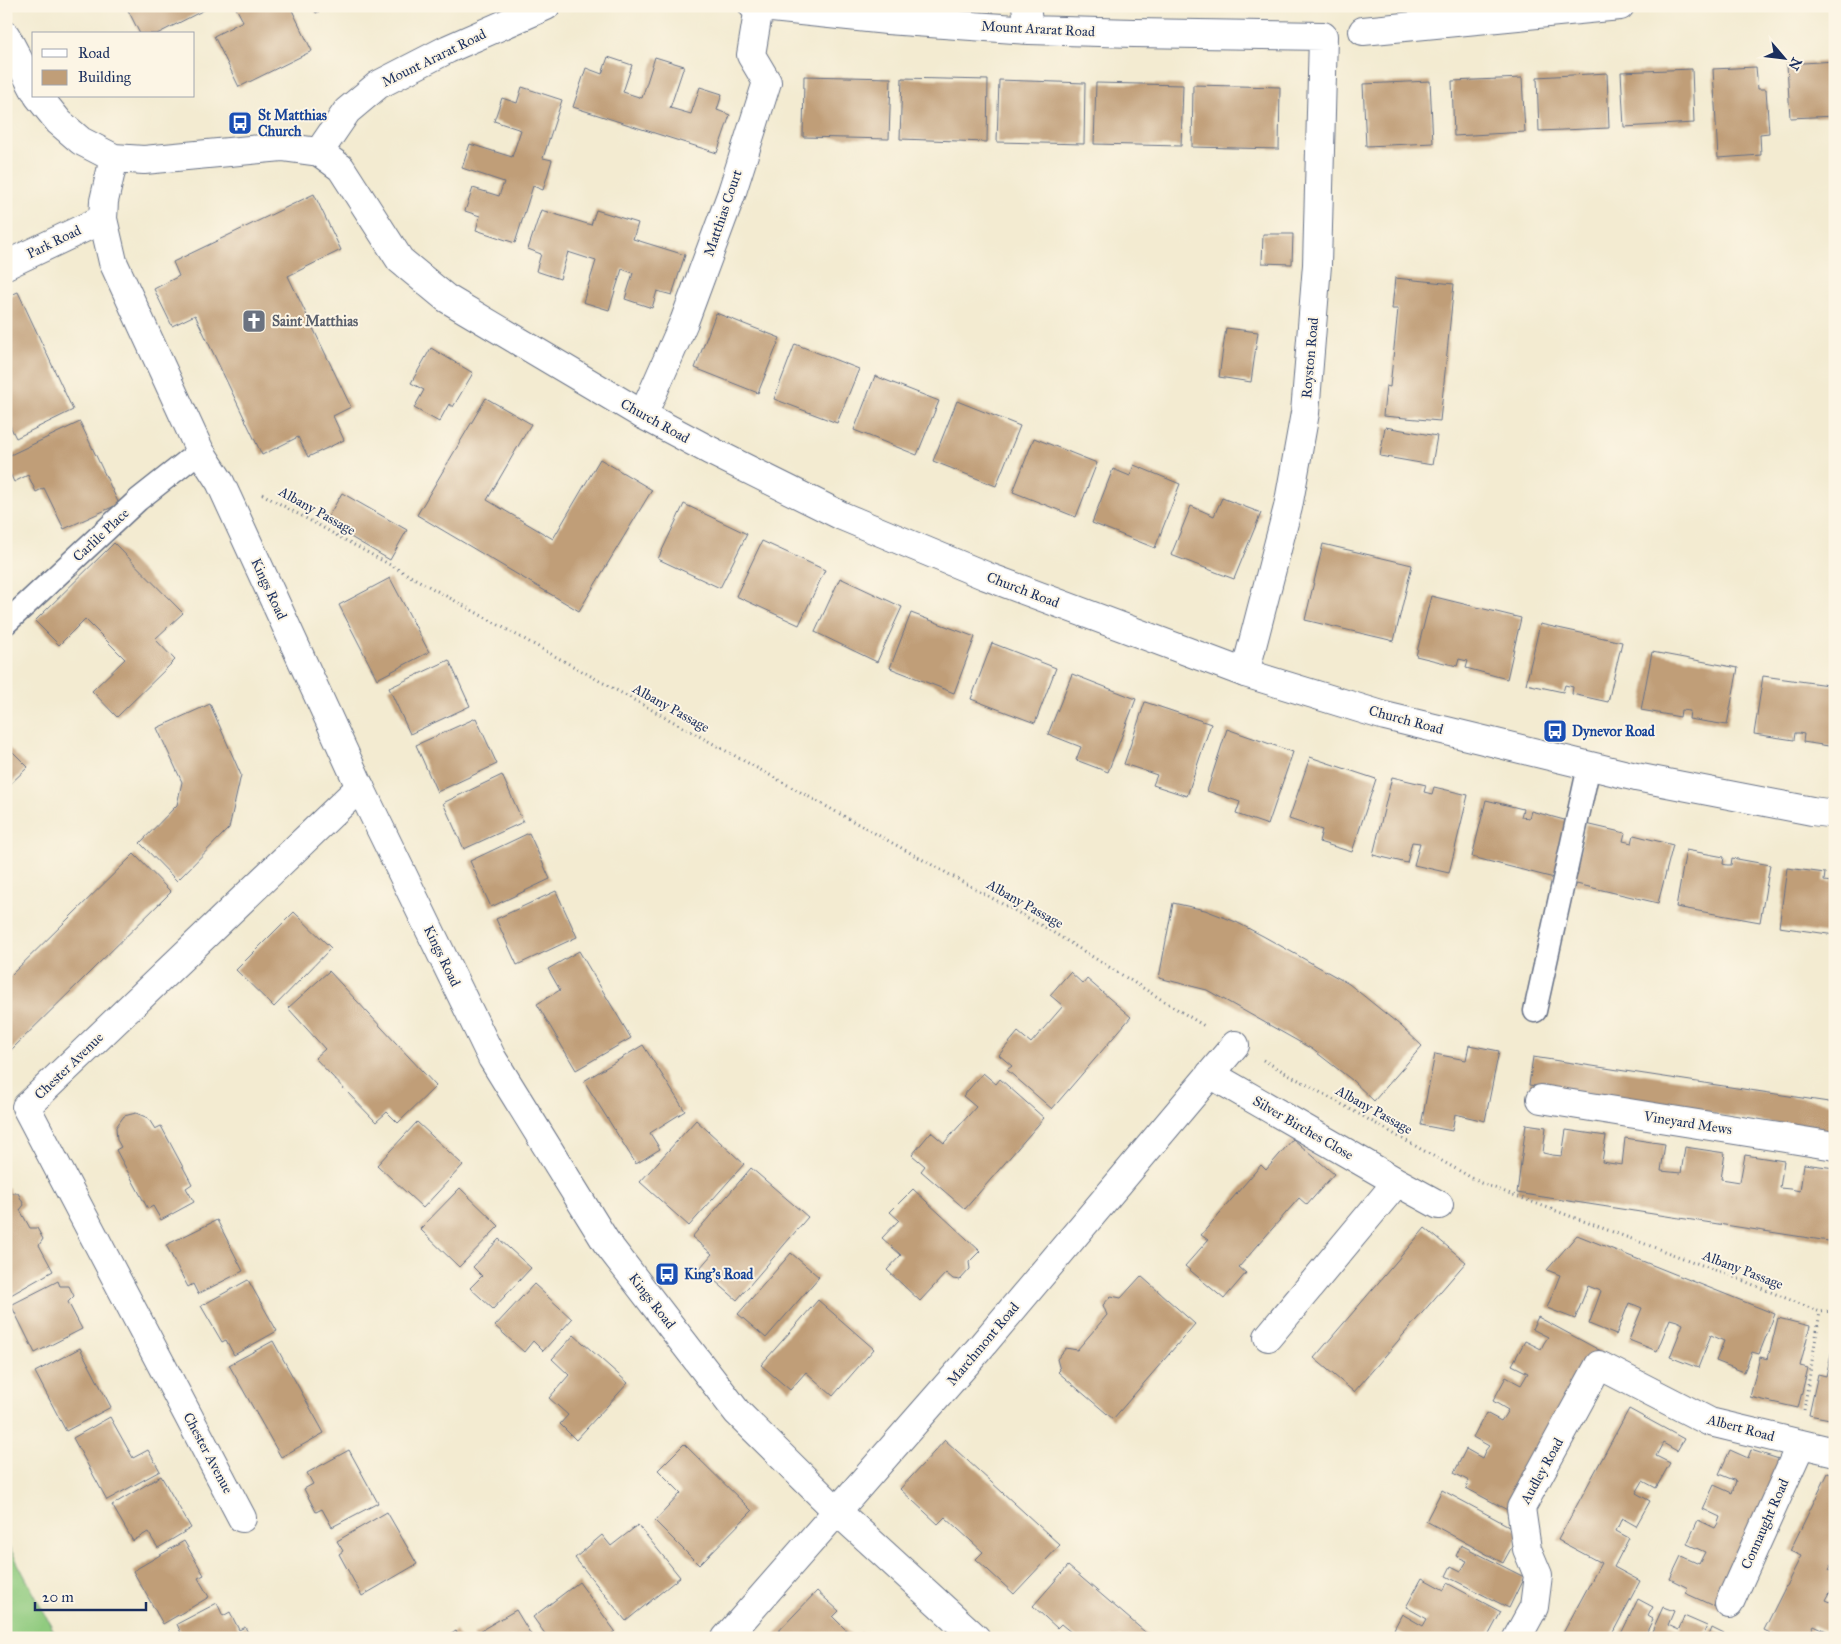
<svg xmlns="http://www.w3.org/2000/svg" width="1841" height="1644" font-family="'IM FELL Great Primer',serif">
	<rect width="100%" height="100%" fill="#fcf5e5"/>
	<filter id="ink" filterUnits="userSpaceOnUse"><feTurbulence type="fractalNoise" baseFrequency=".02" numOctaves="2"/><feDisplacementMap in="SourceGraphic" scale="10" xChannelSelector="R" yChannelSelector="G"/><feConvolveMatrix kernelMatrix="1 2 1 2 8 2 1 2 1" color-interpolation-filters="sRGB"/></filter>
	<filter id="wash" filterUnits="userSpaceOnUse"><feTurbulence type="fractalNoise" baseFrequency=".0096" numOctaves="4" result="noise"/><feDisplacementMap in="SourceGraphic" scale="20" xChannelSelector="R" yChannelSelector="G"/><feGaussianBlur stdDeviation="1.12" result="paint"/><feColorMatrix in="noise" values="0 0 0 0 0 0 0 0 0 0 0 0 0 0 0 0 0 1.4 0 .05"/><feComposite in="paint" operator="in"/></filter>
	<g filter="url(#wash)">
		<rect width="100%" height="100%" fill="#f3ebd1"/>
		<!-- green -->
		<path fill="#90cb7f" stroke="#567d6e" d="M6,1541L57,1637L55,1638H6Z"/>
		<g id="blocks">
			<!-- building -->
			<path fill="#c09e78" d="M126,6H202L204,10L157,34H140Z
				M235,6H290L312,51L239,87L214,36L243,21Z
				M313,6H330L316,13Z
				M608,57L632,65L623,92L642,98L655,57L684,66L670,108L691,114L700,87L722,94L717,110L730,115L717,153L573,107L586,68L602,74Z
				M1835,61V116L1790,118L1787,64Z
				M1756,67L1758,89H1766L1769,133L1760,134L1761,155L1718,158L1713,69Z
				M1692,69L1694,123L1624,127L1621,72Z
				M1607,73L1609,128L1539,131L1537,77Z
				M804,76L891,78L889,139L803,137Z
				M902,78L988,80L987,142L900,139Z
				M1522,78L1525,132L1454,136L1452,81Z
				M999,80L1085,83L1084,144L997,142Z
				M1430,81L1433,143L1366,146L1363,84Z
				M1096,83L1183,85L1181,146L1094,144Z
				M1193,85L1280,87L1279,149L1192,147Z
				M522,87L562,100L543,158L552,160L543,190L533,186L515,243L476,230L480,216L465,211L473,188L499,196L504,182L462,168L470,144L512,157L521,130L494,121L502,98L517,103Z
				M314,194L341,250L288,276L351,407L333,416L344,440L308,457L298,437L262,455L195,315L172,326L154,289L179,276L173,262Z
				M541,210L591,225L596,210L638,223L633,239L685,255L672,295L657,291L652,308L625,299L633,273L622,269L609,310L583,302L596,261L568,252L560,279L536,271L541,254L528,249Z
				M1263,234H1293L1292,264L1262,263Z
				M1395,278L1454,284L1440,421L1383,416L1386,386L1390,387L1398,309H1392Z
				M18,292L73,410L16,438L6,418V297Z
				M716,313L780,338L758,393L695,368Z
				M1226,328L1258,332L1251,382L1219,377Z
				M795,344L859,369L837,423L774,399Z
				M431,348L473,373L453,407L449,404L439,422L414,408L424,390L411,383Z
				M875,376L939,401L917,455L854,430Z
				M486,398L531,424L487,500L553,539L600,459L652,490L579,611L417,515Z
				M957,401L1020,426L996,486L933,461Z
				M80,422L119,504L64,529L44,488L36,492L28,475L14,482L6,465V457Z
				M1385,427L1437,436L1432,465L1380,456Z
				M1034,438L1097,463L1076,517L1013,492Z
				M1134,465L1180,484L1155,548L1092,523L1113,469L1130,476Z
				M342,493L407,530L390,560L325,522Z
				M1222,498L1261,513L1234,579L1171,555L1191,506L1214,516Z
				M684,504L747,534L720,588L658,559Z
				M762,541L825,570L799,625L736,596Z
				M114,543L183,613L155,639L175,660L117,717L92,691L125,659L85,619L59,645L35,621Z
				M1323,544L1412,565L1394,641L1305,620Z
				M390,578L429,652L377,679L339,605Z
				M840,578L902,607L877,662L815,632Z
				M1431,596L1521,618L1507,679L1466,668L1468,661L1463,660L1459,659L1457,666L1416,656Z
				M911,613L975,637L954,693L890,668Z
				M1540,624L1622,642L1608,702L1572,694L1573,687L1565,685L1563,692L1526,684Z
				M992,643L1056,668L1035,723L971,699Z
				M1652,652L1738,668L1727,725L1689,719L1690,711L1681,710L1680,717L1641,710Z
				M449,660L470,706L410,734L389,688Z
				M1072,674L1136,699L1108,772L1076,760L1081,747L1048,734Z
				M1763,676L1835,686V747L1803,742L1804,734L1799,733H1795L1794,740L1754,734Z
				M1145,702L1211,724L1187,796L1153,785L1157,775L1124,764Z
				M210,704L241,775L229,828L177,881L140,843L177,805L182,782L157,728Z
				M476,718L497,764L437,792L416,745Z
				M1227,729L1293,752L1268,825L1236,814L1240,802L1207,791Z
				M6,745L28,767L6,788Z
				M1310,757L1376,779L1352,852L1319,842L1322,830L1289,819Z
				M502,775L523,822L464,849L443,803Z
				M1392,777L1426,785L1424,792L1432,794L1434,787L1468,795L1449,873L1414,865L1420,843L1412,842L1407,863L1373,855Z
				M1486,800L1523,809L1521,817L1529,818L1531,811L1568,821L1554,878L1472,857Z
				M1586,824L1625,833L1623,841L1632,843L1634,835L1673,845L1658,903L1572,883Z
				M529,833L550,879L491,907L470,861Z
				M1686,850L1724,857L1723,864L1727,865H1731L1732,858L1770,865L1760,922L1676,907Z
				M134,854L171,892L6,1055V980Z
				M1787,868L1825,873L1824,881L1832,882L1835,874V935L1779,927Z
				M556,891L577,937L517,965L496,919Z
				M1173,903L1205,910L1236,922L1263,936L1349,984L1401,1026L1422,1046L1374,1101L1352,1080L1312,1049L1207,990L1159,978Z
				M294,912L331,948L274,1007L236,970Z
				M579,951L631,1038L576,1070L537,1004L560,990L548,969Z
				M329,971L436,1086L398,1123L387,1112L376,1122L346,1091L315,1058L325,1049L288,1008Z
				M1070,972L1083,984L1087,979L1131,1017L1052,1109L1007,1070L1012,1066L999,1055L1018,1032L1031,1043L1063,1006L1050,995Z
				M643,1045L685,1111L650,1133L660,1149L636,1164L584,1081Z
				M1469,1045L1499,1051L1485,1121L1455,1114L1452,1131L1421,1125L1435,1054L1466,1060Z
				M1533,1057L1835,1103V1133L1529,1085Z
				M983,1073L996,1084L1000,1079L1044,1118L965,1209L921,1171L925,1166L912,1155L931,1132L944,1143L976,1107L963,1096Z
				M136,1113L148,1118L155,1129L161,1126L192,1184L186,1188L194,1202L161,1220L153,1206L148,1209L116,1150L121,1147L117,1140L116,1127L124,1116Z
				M696,1120L744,1164L689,1226L640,1182Z
				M417,1122L463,1165L423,1208L377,1165Z
				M1526,1124L1546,1127L1543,1153L1552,1155L1562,1156L1566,1130L1606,1136L1602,1162L1622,1165L1625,1138L1665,1144L1661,1171L1681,1173L1685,1147L1725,1153L1721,1179L1740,1182L1745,1155L1784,1161L1780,1188L1790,1189L1800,1191L1804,1164L1835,1168V1242L1517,1193Z
				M1293,1139L1334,1174L1307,1205L1299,1198L1239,1267L1246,1273L1224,1299L1185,1266L1208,1240L1201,1235L1261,1165L1266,1170Z
				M751,1168L808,1217L737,1300L700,1268L712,1254L692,1237Z
				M8,1187L11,1193H18L24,1205L20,1210L30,1228H37L43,1239L39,1245L53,1271L9,1296L6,1291V1188Z
				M460,1188L499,1226L459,1267L420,1229Z
				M913,1189L980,1251L969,1262L970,1269L960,1280L953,1279L946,1273L920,1301L887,1270L901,1255L882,1238L899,1220L890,1212Z
				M217,1220L243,1271L198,1294L193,1284L188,1287L166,1245Z
				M1425,1228L1466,1262L1354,1392L1314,1358Z
				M1577,1235L1775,1314L1759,1354L1752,1352L1744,1372L1716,1361L1724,1341L1711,1335L1698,1368L1670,1357L1683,1324L1677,1321L1670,1319L1657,1351L1629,1340L1642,1308L1635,1305L1629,1303L1616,1335L1589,1324L1601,1291L1588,1286L1575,1319L1547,1308L1560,1275L1547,1270Z
				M499,1239L531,1268L493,1309L470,1288L482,1276L473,1267Z
				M791,1253L819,1277L766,1338L738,1314Z
				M1141,1276L1195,1324L1113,1419L1058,1372L1060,1370L1057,1359L1066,1348L1077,1350L1107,1315L1103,1305L1111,1296L1121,1298Z
				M248,1280L277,1331L234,1355L226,1340L222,1342L201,1306Z
				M58,1281L60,1286H69L74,1296L68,1302L82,1329L35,1353L11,1305Z
				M534,1284L572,1319L543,1351L533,1341L524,1352L495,1326Z
				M818,1300L874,1349L833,1396L806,1372L790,1390L761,1365Z
				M1538,1317L1601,1351L1513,1513L1466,1488L1469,1481L1454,1473L1466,1449L1482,1458L1485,1451L1489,1446L1473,1437L1486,1413L1501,1421L1505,1415L1508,1410L1493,1401L1506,1377L1521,1385L1528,1373L1512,1365L1525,1341L1541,1349L1544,1343L1548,1337L1532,1329Z
				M1778,1318L1810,1326L1800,1366L1808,1368L1798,1408L1750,1397L1760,1357L1768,1359Z
				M574,1335L628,1383L576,1440L560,1424L568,1415L549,1398L569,1375L552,1359Z
				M273,1341L324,1433L281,1457L229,1365Z
				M1834,1341H1835V1420L1809,1415L1818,1374L1826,1376Z
				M80,1348L111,1407L66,1431L35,1372Z
				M1629,1409L1684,1439L1677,1451L1663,1443L1656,1456L1670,1463L1656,1488L1643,1481L1636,1493L1650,1501L1636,1526L1622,1518L1616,1531L1629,1538L1614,1567L1640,1581L1610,1638H1567L1562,1635L1601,1563L1558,1540Z
				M110,1417L133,1458L148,1450L160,1471L107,1500L73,1438Z
				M945,1440L1060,1545L1014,1594L976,1559L983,1552L945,1517L938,1524L900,1489Z
				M684,1444L752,1511L699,1565L655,1521L681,1493L658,1470Z
				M349,1450L378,1503L332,1527L322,1509L316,1512L304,1489L313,1484L307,1473Z
				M1730,1450L1748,1458L1751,1450L1788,1462L1720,1609L1685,1593L1688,1588L1670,1579L1681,1556L1699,1564L1705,1552L1687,1544L1698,1520L1715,1528L1718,1523L1720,1517L1703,1509L1714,1485L1732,1493L1736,1481L1719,1474Z
				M1828,1473L1835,1476V1558L1829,1570L1835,1573V1588L1833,1587L1826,1600L1835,1604V1631L1833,1634L1814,1625L1808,1638H1780L1764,1630L1801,1556L1790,1551Z
				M161,1476L191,1528L158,1548L148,1532L133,1541L112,1505Z
				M1442,1490L1520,1532L1503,1563L1426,1521Z
				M387,1512L417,1564L362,1596L339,1554L343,1551L337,1541Z
				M638,1525L680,1577L626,1621L575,1558L602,1535L611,1546Z
				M184,1541L204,1575L198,1578L209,1597L163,1624L133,1571Z
				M1461,1545L1524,1577L1509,1608L1446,1576L1451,1566L1461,1571L1467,1561L1456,1556Z
				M1068,1566L1152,1638H1078L1061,1624L1057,1628L1033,1606Z
				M1422,1578L1444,1590L1447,1583L1501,1612L1487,1638H1410L1394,1629L1402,1614L1423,1626L1427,1619L1406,1607Z
				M579,1582L615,1631L606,1638H548L533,1617Z
				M817,1591L839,1611L833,1617L844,1628L855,1638L860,1632L866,1638H772Z
				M1638,1599L1653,1607L1648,1616L1653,1619L1644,1638H1619Z
				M217,1603L223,1616L230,1612L239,1630L245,1627L251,1638H183L177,1624Z
				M1663,1607L1674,1611L1668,1625L1679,1630L1684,1616L1707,1626L1702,1638H1649Z
				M516,1610L533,1638H475L473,1635Z
				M1712,1628L1728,1636L1727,1638H1708Z
				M456,1631L460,1638H445Z"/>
		</g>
	</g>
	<g filter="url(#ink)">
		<use href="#blocks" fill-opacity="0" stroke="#677186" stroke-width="1"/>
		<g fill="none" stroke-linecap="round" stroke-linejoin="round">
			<!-- lane casing -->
			<g stroke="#677186" stroke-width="25">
				<path id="lane" d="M6,623L138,500L200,451
					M1535,1011L1589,766"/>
			</g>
			<!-- street casing -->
			<g stroke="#677186" stroke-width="30">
				<path id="street" d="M753,6L887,20L1029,30L1134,33L1323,36L1317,265L1305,413L1288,507L1245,673
					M1026,6L1029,30
					M1363,31L1620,6
					M319,152L347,111L378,85L448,49L546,6
					M6,265L103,219
					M643,415L684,322L731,195L767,82L751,55L759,7
					M1210,1074L1397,1182L1268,1337
					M1541,1099L1835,1146
					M1397,1182L1439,1205
					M242,1518L26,1107L360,787
					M1729,1604L1801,1444
					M726,1638L979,1349L1235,1045
					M1517,1638L1534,1607L1538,1575L1527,1549L1521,1508L1599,1365L1710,1422L1835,1452"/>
			</g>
			<!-- secondary casing -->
			<g stroke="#677186" stroke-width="30">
				<path id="secondary" d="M6,36L34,89
					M38,96L59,122L81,141L114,158L144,160L282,147L319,152L341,168L400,260L446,298L643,415L709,450L842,516L986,576L1245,673L1385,716L1636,777L1812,811L1835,814
					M114,158L104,201L103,219L113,262L200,451L220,482L360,787L492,1058L606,1242L737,1412L838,1512L976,1638"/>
			</g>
			<!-- path -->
			<path stroke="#677186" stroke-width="3" stroke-dasharray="1 4" stroke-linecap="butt" d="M262,494L1046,928L1206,1027
				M1263,1060L1481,1183L1734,1277L1820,1312L1835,1311
				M1804,1410L1820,1312"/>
			<!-- lane -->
			<use href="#lane" stroke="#fff" stroke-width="22"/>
			<!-- street -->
			<use href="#street" stroke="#fff" stroke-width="28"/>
			<!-- secondary -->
			<use href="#secondary" stroke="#fff" stroke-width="28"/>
		</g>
	</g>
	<!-- icons -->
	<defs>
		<g id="bus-square" transform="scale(1.25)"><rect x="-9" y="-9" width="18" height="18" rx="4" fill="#1a4fb4" stroke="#fcf5e5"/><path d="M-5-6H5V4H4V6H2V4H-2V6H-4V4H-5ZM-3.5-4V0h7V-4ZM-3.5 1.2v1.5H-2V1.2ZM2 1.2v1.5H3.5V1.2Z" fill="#fff"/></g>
		<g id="church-square" transform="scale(1.25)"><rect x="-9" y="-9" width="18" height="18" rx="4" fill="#6b7280" stroke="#fcf5e5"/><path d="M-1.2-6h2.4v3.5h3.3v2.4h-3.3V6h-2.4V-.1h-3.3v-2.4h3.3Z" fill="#fff"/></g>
	</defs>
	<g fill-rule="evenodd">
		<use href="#bus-square" x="240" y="123"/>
		<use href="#church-square" x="254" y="321"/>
		<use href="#bus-square" x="1555" y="731"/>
		<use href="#bus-square" x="667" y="1274"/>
	</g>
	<g text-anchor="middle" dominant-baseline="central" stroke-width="4" stroke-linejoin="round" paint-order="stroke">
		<!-- street labels -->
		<g font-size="14" fill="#1b2f5e" stroke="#fcf5e5">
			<text transform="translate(1038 29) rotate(3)">Mount Ararat Road</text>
			<text transform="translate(434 58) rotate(-26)">Mount Ararat Road</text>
			<text transform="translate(723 213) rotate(-71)">Matthias Court</text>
			<text transform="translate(54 242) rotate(-26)">Park Road</text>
			<text transform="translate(1310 358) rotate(-85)">Royston Road</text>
			<text transform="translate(655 421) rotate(29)">Church Road</text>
			<text transform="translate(317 511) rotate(29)">Albany Passage</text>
			<text transform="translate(101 535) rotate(-43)">Carlile Place</text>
			<text transform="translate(269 589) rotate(65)">Kings Road</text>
			<text transform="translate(1023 590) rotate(21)">Church Road</text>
			<text transform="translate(671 708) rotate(29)">Albany Passage</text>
			<text transform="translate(1406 720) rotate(15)">Church Road</text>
			<text transform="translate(1025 904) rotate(29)">Albany Passage</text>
			<text transform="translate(442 956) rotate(64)">Kings Road</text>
			<text transform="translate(69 1066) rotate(-44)">Chester Avenue</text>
			<text transform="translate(1374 1110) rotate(29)">Albany Passage</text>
			<text transform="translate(1688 1123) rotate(9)">Vineyard Mews</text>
			<text transform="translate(1303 1128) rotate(30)">Silver Birches Close</text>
			<text transform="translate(1743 1270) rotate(21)">Albany Passage</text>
			<text transform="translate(652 1301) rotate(52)">Kings Road</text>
			<text transform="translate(983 1344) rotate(-50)">Marchmont Road</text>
			<text transform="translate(1741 1428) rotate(15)">Albert Road</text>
			<text transform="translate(208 1453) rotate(62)">Chester Avenue</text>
			<text transform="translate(1542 1471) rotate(-61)">Audley Road</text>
			<text transform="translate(1765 1524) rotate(-66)">Connaught Road</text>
		</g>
		<!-- transit labels -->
		<g font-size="14" font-weight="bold" fill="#164399" stroke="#fcf5e5" text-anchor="start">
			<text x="258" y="115">St Matthias<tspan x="258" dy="16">Church</tspan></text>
			<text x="1572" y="731">Dynevor Road</text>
			<text x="684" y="1274">King's Road</text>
		</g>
		<!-- worship labels -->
		<g font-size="14" font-weight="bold" fill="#5b616d" stroke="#fcf5e5" text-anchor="start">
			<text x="272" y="321">Saint Matthias</text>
		</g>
	</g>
	<!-- margin -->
	<rect width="1841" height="1644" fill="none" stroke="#fcf5e5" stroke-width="25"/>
	<!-- legend -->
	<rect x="32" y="32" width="162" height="65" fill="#fcf5e5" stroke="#a2a6af"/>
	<rect x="42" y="49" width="25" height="8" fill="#ffffff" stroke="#a2a6af"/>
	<text x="78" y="58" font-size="15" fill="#1b2f5e">Road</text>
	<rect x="42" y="70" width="25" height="15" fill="#c09e78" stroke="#a2a6af"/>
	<text x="78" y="82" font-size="15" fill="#1b2f5e">Building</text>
	<!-- north arrow -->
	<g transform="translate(1784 58) rotate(118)" stroke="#fcf5e5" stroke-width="4" paint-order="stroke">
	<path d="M0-4L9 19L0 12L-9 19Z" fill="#1b2f5e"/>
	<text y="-8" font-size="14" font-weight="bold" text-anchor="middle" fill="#1b2f5e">N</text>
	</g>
	<!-- scale -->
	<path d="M35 1602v8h111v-8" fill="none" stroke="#1b2f5e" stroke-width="2.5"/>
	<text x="42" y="1602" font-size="15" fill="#1b2f5e" stroke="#fcf5e5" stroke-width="4" paint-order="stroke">20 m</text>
</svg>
